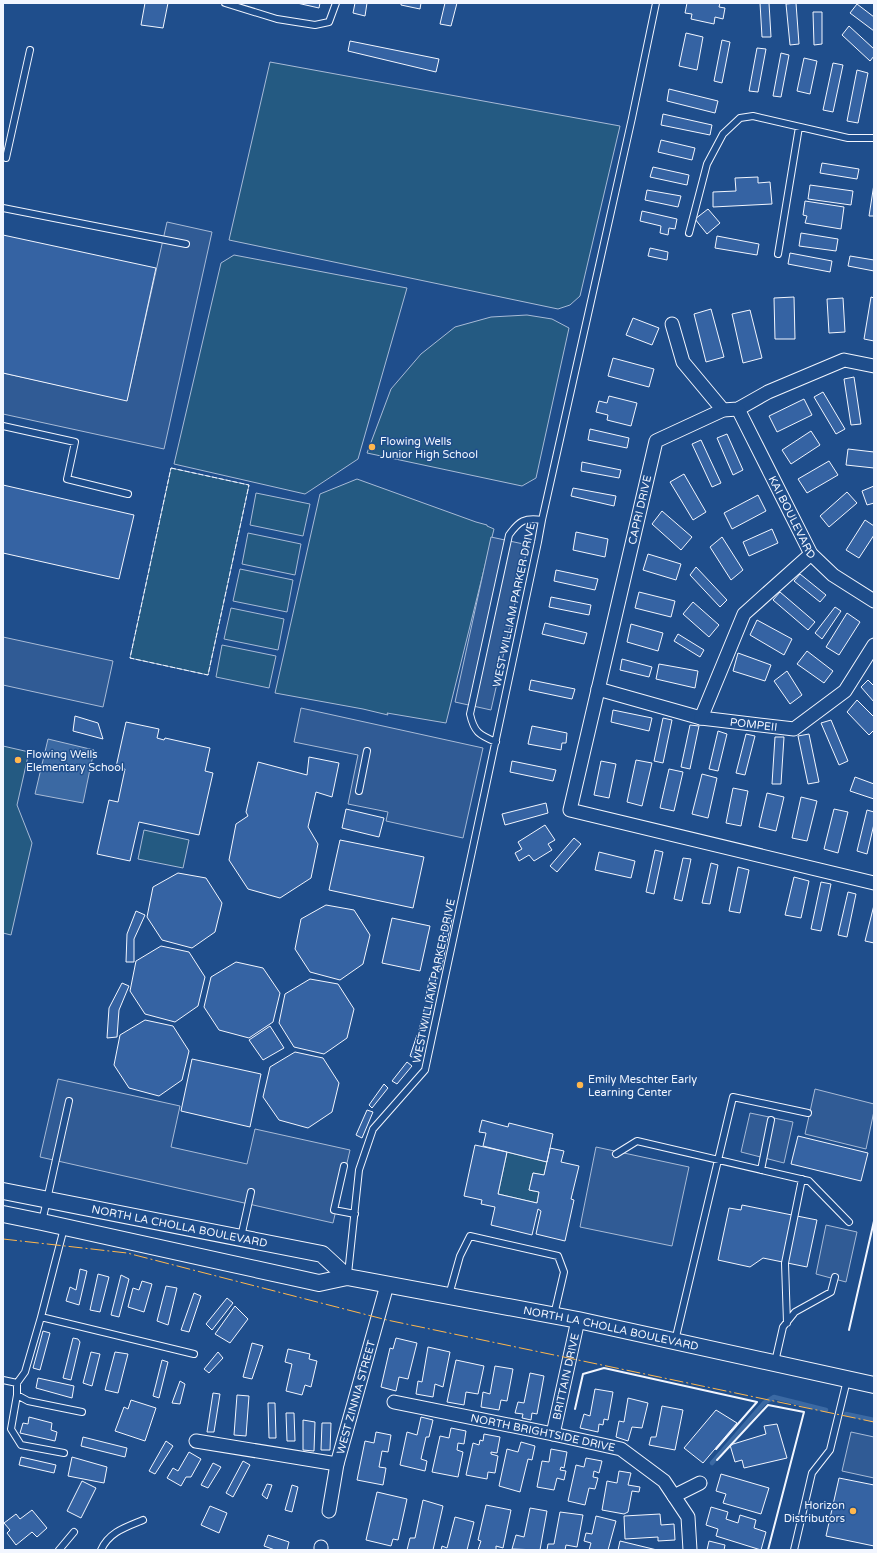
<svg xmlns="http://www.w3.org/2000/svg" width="877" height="1553" font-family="'Varela Round',sans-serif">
	<rect width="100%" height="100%" fill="#1f4e8c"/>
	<!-- green -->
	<path fill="#245a82" stroke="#a8bbd7" d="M270,62L620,126L580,296L570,305L558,309L229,240Z
		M234,255L407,288L358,459L305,494L174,464L221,263Z
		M527,315L552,319L569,328L536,478L522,486L367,453L391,389L421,354L455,327L491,317Z
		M171,468L249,485L208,675L130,658Z
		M357,479L476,522L487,525V526L494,529L446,723L387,713L388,715L363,709L275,693L320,494Z
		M256,493L310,504L303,536L250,525Z
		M248,533L301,544L295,575L242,564Z
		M240,569L293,580L287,612L233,601Z
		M231,608L284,619L278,650L224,639Z
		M222,645L276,656L269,688L216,677Z
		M3,746L29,752L17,805L32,843L11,935L3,933Z
		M144,830L189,840L183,868L138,859Z
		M507,1152L547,1162L544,1175L533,1173L529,1190L539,1192L537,1203L498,1194Z"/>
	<!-- parking -->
	<path fill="#305b95" stroke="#a8bbd7" d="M167,222L212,232L164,449L3,414V373L127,400Z
		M491,537L528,545L491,710L455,702Z
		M3,637L113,661L103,707L3,685Z
		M301,708L483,748L463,838L386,821L388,812L348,804L358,755L294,742Z
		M58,1079L180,1106L171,1147L247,1164L255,1129L350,1150L333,1223L40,1157Z
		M815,1089L874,1104V1111L866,1149L805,1134Z
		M750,1113L793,1122L784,1163L741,1152Z
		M596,1147L689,1167L672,1246L580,1227Z
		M826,1225L857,1232L846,1282L816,1274Z
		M851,1432L874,1437V1478L842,1471Z"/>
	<!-- water -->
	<path fill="#3b69a3" stroke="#a8bbd7" d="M48,739L94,750L83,803L35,794Z"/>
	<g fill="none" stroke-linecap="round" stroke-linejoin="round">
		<!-- stream -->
		<path stroke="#3b69a3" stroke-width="4.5" d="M846,1414L874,1420
			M712,1463L764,1403L774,1397L826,1410"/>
	</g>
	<!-- building -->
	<path fill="#3563a3" stroke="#f2f6ff" d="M145,3H168L163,28L141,25Z
		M297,3H320L319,8Z
		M355,3H367L365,16L353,13Z
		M401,3H421L420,9L401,5Z
		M445,3H457L451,26L440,24Z
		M687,3H720L719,7L725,8L723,19L715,17L714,24L691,19L692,14L685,13Z
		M760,3H769L771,37H762Z
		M796,3L799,44L790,45L786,4Z
		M857,4L874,17V31L850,13Z
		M813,12H822V44L814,45Z
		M849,26L874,49V56L870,61L842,35Z
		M686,33L703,37L697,70L679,66Z
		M722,40L730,42L722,83L714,81Z
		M350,41L439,59L436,72L348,51Z
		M757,48L766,49L758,92L749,91Z
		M781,53L789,55L781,97L773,96Z
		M804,58L817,61L810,94L797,91Z
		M833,63L843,65L833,112L823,110Z
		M857,70L868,73L858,123L847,121Z
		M669,89L718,101L715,113L667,101Z
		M663,114L712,125L710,135L661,125Z
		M661,140L695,148L692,160L658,152Z
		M822,163L859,169L857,179L820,173Z
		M653,167L689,175L687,185L650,177Z
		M758,177V183L770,182L772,204L713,207V192L736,191L735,178Z
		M874,184V216H869Z
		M810,185L853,191L851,205L808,199Z
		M647,190L681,196L678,207L645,200Z
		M805,201L844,207L841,229L805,223L807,216L803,215Z
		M708,209L720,223L707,234L695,219Z
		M642,211L677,219L675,229L669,228L668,235L660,233L661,226L640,221Z
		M801,233L838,239L836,251L799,246Z
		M3,235L156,268L127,401L3,373Z
		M717,236L759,244L757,255L715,248Z
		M650,248L668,252L667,260L648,256Z
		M790,253L832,261L830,272L788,264Z
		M850,256L874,260V271L848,266Z
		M794,297L795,339H775L774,298Z
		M871,297L874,298V341L864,339Z
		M843,298L845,332L829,333L827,299Z
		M711,309L724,357L706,362L694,314Z
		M750,310L762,358L743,363L732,314Z
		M633,318L659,328L652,345L626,335Z
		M613,358L654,369L649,387L608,376Z
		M854,377L861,424L851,425L844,379Z
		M823,392L845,429L836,434L814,397Z
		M609,396L637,403L631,426L607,420L608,415L596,412L599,401L607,403Z
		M804,399L812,415L777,432L769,416Z
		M590,429L629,438L627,448L588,440Z
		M811,431L820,445L791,464L782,450Z
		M727,434L743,470L733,475L717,438Z
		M701,440L721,483L712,487L692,444Z
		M848,449L874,452V468L846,465Z
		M829,461L838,475L807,493L798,479Z
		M582,462L621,470L619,478L581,471Z
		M684,474L706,512L693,520L670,482Z
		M3,485L134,515L119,579L3,553Z
		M874,486V503L867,505L862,491Z
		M573,488L616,496L614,506L571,496Z
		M847,492L857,503L829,527L820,516Z
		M758,495L766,511L732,529L724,513Z
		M662,511L692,537L681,550L652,524Z
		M865,520L874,526V535L859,558L846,550Z
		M772,529L778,543L749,556L743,542Z
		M576,532L608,539L605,557L573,550Z
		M722,537L743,570L731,580L710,547Z
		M648,554L681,564L676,580L643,570Z
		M696,567L727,600L720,607L690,575Z
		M556,570L598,579L595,590L554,581Z
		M800,574L826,595L820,602L794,581Z
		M639,592L675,601L671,617L635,608Z
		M780,592L815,622L808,630L773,600Z
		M551,597L591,605L589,615L549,607Z
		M693,602L719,625L709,637L683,614Z
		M835,607L841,611L822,639L815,633Z
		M847,613L860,622L839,655L826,647Z
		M757,620L792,639L784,655L750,635Z
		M545,623L587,633L584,644L542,634Z
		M631,624L663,633L658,651L627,642Z
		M678,634L704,650L700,657L674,641Z
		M807,651L833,671L824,683L797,664Z
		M738,653L771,665L765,681L733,671Z
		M622,659L652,667L649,677L620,670Z
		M659,664L698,671L695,688L656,679Z
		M787,671L802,695L790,704L774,681Z
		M531,680L575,689L572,699L529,690Z
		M868,680L874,686V702L861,687Z
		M857,700L874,717V730L869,735L847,712Z
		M613,710L652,718L649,731L611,722Z
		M75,716L98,723L103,739L73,731Z
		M663,718L672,720L663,763L654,761Z
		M831,720L848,761L839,765L821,723Z
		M126,722L159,729L157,738L164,740L165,738L210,748L205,771L213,773L199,835L139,822L130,861L97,854L109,800L118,802L125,769L116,767Z
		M690,725L699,726L690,769L681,767Z
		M532,726L567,733L566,743H562L561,750L528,744Z
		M718,731L727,734L718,771L709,769Z
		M746,734L755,736L745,775L736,773Z
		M809,734L819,782L808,784L798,736Z
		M775,737H784L781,784H772Z
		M309,757L339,763L332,797L316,792L308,827L318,844L311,878L280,898L248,889L229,860L236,824L248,816L246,812L258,762L307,775Z
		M636,760L652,763L642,806L627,802Z
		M512,761L556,770L553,781L510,772Z
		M601,761L616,764L609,798L594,795Z
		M669,769L683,772L674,811L660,808Z
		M702,774L717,778L708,818L692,814Z
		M855,777L874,784V799L850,791Z
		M733,788L748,791L741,826L726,823Z
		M767,793L784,797L776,831L759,827Z
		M801,797L817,801L807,841L792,838Z
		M546,803L548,813L505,825L502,814Z
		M346,809L384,818L379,837L342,828Z
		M834,809L848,812L838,853L824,849Z
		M867,810L874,812V824L867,854L857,851Z
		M545,825L555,840L548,844L552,850L534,861L529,855L519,861L515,853L522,849L518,842Z
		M574,838L581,844L557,872L550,866Z
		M340,840L424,857L413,908L329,890Z
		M655,850L663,852L654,894L646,892Z
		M599,852L635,861L631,878L595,870Z
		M683,858L691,859L682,901L674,899Z
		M711,863L718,865L710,904L702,903Z
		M738,867L749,870L740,913L729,911Z
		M178,873L206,878L222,903L215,932L192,948L162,940L147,917L153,887Z
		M794,877L809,881L801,918L785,915Z
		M821,882L831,884L821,931L811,929Z
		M848,892L856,894L847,937L838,935Z
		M326,905L354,910L370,935L363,964L340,980L310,972L295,949L301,919Z
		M874,905V943L865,941Z
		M136,911L145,915L134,939V962H126L127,934Z
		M447,917L452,919L441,970L435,969Z
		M392,918L430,926L420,971L382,963Z
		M161,946L189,952L205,977L198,1006L175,1022L145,1014L130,991L136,961Z
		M236,962L263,968L280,993L273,1022L249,1038L219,1030L204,1007L211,977Z
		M430,976L436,977L431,1003L425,1001Z
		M310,979L338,984L354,1009L347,1038L324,1054L294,1047L279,1023L285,994Z
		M122,983L129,986L119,1010L117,1037L107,1038L109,1008Z
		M425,1006L431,1007L425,1031L419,1030Z
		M145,1020L173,1026L189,1051L182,1080L159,1096L129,1088L114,1065L120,1035Z
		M270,1026L284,1048L263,1060L249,1040Z
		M417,1035L423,1037L416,1059L410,1056Z
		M295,1052L323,1058L339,1083L332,1112L308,1128L279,1120L263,1097L270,1067Z
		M192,1059L261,1074L250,1127L181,1111Z
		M407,1062L412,1066L397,1084L392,1081Z
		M384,1084L388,1088L372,1108L369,1105Z
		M367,1110L373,1112L362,1138L356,1135Z
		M482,1120L508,1127L509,1123L553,1134L547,1162L483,1146L486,1133L479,1132Z
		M798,1136L868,1153L861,1181L791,1164Z
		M475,1145L507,1152L498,1194L537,1203L539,1192L529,1190L533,1173L544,1175L550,1148L564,1151L561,1162L579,1166L571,1199L574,1200L565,1241L536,1234L541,1211L538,1209L532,1235L491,1225L495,1207L481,1204L482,1200L464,1196Z
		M742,1205L817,1220L807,1267L763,1258L750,1267L718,1260L729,1208L741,1210Z
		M80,1269L87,1271L79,1305L66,1301L70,1287L76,1290Z
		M98,1274L109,1277L100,1312L90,1310Z
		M121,1275L129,1279L119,1317L111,1315Z
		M142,1281L152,1284L144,1312L128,1307L133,1288L139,1290Z
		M166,1286L177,1288L168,1325L157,1321Z
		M194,1293L201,1296L189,1332L181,1330Z
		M227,1298L233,1303L212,1330L206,1324Z
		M235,1306L248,1319L230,1343L215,1334Z
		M43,1331L50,1333L40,1370L33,1368Z
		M73,1338L78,1339L80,1342L71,1380L63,1378Z
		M396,1338L417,1343L408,1379L399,1377L396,1391L381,1387L390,1348L393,1349Z
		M252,1343L263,1346L252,1379L243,1377Z
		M428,1347L450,1352L443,1387L435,1384L433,1397L416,1394L418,1381L422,1382Z
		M288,1349L310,1354L309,1359L317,1361L311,1387L305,1385L302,1395L286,1391L292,1364L285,1362Z
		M91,1352L100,1354L92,1386L83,1383Z
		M115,1352L128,1354L118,1393L105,1390Z
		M218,1352L223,1358L209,1373L204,1369Z
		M162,1360L168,1362L159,1398L153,1396Z
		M456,1360L484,1366L478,1394L466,1392L464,1405L447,1402Z
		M495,1366L513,1369L507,1401L501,1400L499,1410L481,1407L483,1392L490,1394Z
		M530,1373L544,1376L537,1414L532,1413L531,1420L522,1418L523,1414L515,1413L518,1402L524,1403Z
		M38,1378L74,1386L72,1398L36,1388Z
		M180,1381L185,1384L180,1404L172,1403Z
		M595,1389L613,1392L608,1420L604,1419L603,1425L599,1424L598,1432L580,1428L584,1414L590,1416Z
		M213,1393L220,1394L214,1432H207Z
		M237,1395L249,1396L246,1436L234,1435Z
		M628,1398L648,1403L642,1428L632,1427L628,1441L616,1437L619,1421L624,1422Z
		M131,1400L156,1408L145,1441L115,1431L124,1407L128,1409Z
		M268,1403H275L276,1438H269Z
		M662,1406L683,1410L675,1450L649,1445L651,1437H656Z
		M716,1410L737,1423L703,1463L684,1448Z
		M286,1413H294L295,1441H287Z
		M29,1417L52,1423L51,1430L57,1432L55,1441L20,1433L23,1423L28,1424Z
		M421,1417L433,1420L429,1437H426L421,1459L427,1461L425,1471L400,1465L407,1432L417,1435Z
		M303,1420L315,1422L314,1451L303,1450Z
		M322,1423H331L330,1450H321Z
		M777,1424L787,1458L744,1468L742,1460L735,1462L730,1445L766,1434L764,1426Z
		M451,1428L466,1431L464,1444L458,1443L457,1450L463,1452L458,1477L432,1472L440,1436L449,1438Z
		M376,1432L391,1435L388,1452L382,1451L379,1467L386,1468L383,1485L357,1480L365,1441L374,1443Z
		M484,1434L500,1437L497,1453L491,1452V1454L498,1456L495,1473L488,1472L487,1479L466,1475L473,1443L479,1445L480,1440L483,1441Z
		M83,1437L127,1448L125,1457L81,1446Z
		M166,1441L173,1446L155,1474L149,1471Z
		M521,1442L535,1446L532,1460L528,1459L520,1492L499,1486L507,1449L518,1452Z
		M551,1449L567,1452L564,1468L561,1467L560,1470L566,1471L564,1480L557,1478L554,1490L537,1487L542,1461L549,1462Z
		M189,1452L201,1459L191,1477H186L181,1486L167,1478L173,1468L178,1471Z
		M21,1457L56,1465L54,1473L19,1465Z
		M72,1457L107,1467L104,1483L68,1476Z
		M586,1458L602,1461L599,1473L594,1471L593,1477L598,1478L595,1489L589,1488L585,1505L568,1501L576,1465L584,1467Z
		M243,1461L250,1465L233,1497L226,1493Z
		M213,1463L221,1467L208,1488L201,1485Z
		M619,1471L631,1473L628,1485L640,1487L639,1492L632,1491L628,1512L624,1514L602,1510L607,1481L617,1483Z
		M721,1474L769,1488L761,1514L723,1503L726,1494L716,1491Z
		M839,1478L874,1485V1546L826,1536Z
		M82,1481L96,1488L81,1518L67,1511Z
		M267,1484L272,1485L267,1499L262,1495Z
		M292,1485L298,1487L292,1512L285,1510Z
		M377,1492L407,1499L398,1540L393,1539L391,1546L366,1540Z
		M423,1500L443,1506L433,1550H407L410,1538H415Z
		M486,1505L511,1510L503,1548L496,1546V1550H478L481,1541L478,1540Z
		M210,1506L227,1513L219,1533L201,1525Z
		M711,1507L728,1512L726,1519L738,1523L740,1515L756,1520L754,1528L766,1532L761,1550L716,1536L718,1529L706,1525Z
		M530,1508L547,1511L540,1550L512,1549L516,1535L524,1537Z
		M32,1510L47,1528L37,1537L32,1532L16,1545L7,1533L10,1530L4,1523L16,1514L20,1519Z
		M560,1512L583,1515L577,1547L566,1545L565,1550H547L548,1544H554Z
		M660,1514L661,1525L674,1524L675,1540L658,1541V1537L625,1539L624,1516Z
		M596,1516L616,1521L608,1550H589L591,1543L584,1541L586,1533L592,1534Z
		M455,1517L474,1522L467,1550H441L442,1546L447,1548Z
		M268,1535L289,1542L287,1550H275L264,1546Z
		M620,1541L657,1550H618Z
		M709,1541L725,1545L724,1550H707Z"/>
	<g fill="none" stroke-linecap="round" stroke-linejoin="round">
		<!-- service casing -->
		<g stroke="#f2f6ff" stroke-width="8">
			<path id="service" d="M225,3L277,19L315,25L329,22L336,3
				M6,158L30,50
				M3,208L186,244
				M689,233L707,164L723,134L740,118L753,116L848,138H874
				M778,254L799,127
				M3,426L75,442L67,479L128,494
				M542,520L632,118L656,3
				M359,791L367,751
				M616,1154L637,1141L809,1181L849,1222
				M344,1166L334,1210L355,1214
				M761,1170L771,1120
				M42,1222L69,1101
				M64,1228L41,1317L194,1354
				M241,1237L251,1192
				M348,1274L359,1170L373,1129L425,1070L473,847C494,745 517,644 538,542L542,520C525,517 519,521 509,535L470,714C474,732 479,735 496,742
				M449,1295L460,1256L470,1236L558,1256L564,1272L554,1315
				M787,1323L785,1263L802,1179
				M675,1341L733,1097L808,1113
				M775,1362L783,1327L795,1312L831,1292L835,1277
				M3,1380L17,1383L25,1372L41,1317
				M17,1383V1395L28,1401L82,1412
				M17,1395L11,1429L21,1445L64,1453
				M59,1550L74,1532
				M101,1550C109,1532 126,1527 143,1520
				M794,1550L812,1473L830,1450L847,1380"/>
		</g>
		<!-- minor casing -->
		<g stroke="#f2f6ff" stroke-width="15">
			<g id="minor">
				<path d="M672,324L683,362L723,410"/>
				<path d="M874,366L844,360L768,392L738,409L723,410L656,441L570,810L874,883"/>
				<path id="s1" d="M738,409L811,554L833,575L874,601"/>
				<path id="s2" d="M598,689L701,718L794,729L845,691L874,645"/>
				<path d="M701,718L744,614L811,554"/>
				<path id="s3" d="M394,1402L553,1434L621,1449L664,1481L688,1517L690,1550"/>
				<path id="s4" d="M553,1434L578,1320"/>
				<path d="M196,1441L337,1464"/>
				<path d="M674,1496L700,1483"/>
				<path id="s5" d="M329,1511L337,1464L387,1285"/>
				<path d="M321,1550V1547"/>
			</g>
		</g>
		<!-- tertiary casing -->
		<g stroke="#f2f6ff" stroke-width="18">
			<g id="tertiary">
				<path id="s6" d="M3,1191L322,1254L347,1277"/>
				<path id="s7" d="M3,1214L42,1222L319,1283L347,1277L578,1320L874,1385"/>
			</g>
		</g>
		<!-- service -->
		<use href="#service" stroke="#1f4e8c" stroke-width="6"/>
		<!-- minor -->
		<use href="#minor" stroke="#1f4e8c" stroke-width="13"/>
		<!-- tertiary -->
		<use href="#tertiary" stroke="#1f4e8c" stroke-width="16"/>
		<!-- fence -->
		<path stroke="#f2f6ff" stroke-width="1" stroke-dasharray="5 2" stroke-linecap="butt" d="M171,468L249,485L208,675L130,658Z"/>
		<!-- wall -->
		<path stroke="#f2f6ff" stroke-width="2" d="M849,1330L874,1221
			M575,1409L583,1374L604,1368L757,1402L716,1449
			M717,1460L768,1405L804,1412L768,1550"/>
		<!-- power -->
		<path stroke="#ffb74d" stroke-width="1" stroke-dasharray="14 3 2 3" stroke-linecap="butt" d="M3,1239L127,1253L387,1320L874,1422"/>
	</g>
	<!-- markers -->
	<g fill="#ffb74d" stroke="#1f4e8c" stroke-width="1.5">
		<circle cx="372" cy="447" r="4"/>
		<circle cx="18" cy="760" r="4"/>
		<circle cx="580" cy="1085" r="4"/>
		<circle cx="853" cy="1511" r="4"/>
	</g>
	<g text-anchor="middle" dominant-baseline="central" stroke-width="3" stroke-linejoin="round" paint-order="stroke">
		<!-- poi labels -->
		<g font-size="11" fill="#f2f6ff" stroke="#1f4e8c" text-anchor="start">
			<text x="380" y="441">Flowing Wells<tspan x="380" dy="13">Junior High School</tspan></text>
			<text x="26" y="754">Flowing Wells<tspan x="26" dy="13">Elementary School</tspan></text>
			<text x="588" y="1079">Emily Meschter Early<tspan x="588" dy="13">Learning Center</tspan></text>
			<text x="845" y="1505" text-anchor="end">Horizon<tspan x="845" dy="13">Distributors</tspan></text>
		</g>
		<!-- street labels -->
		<g font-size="11" fill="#f2f6ff" stroke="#1f4e8c">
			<text transform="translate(640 510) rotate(-77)">CAPRI DRIVE</text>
			<text stroke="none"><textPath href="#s1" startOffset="121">KAI BOULEVARD</textPath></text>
			<text transform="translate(514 605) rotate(-78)">WEST WILLIAM PARKER DRIVE</text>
			<text stroke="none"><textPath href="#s2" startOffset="160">POMPEII</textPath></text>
			<text transform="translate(434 981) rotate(-78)">WEST WILLIAM PARKER DRIVE</text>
			<text stroke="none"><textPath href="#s6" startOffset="180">NORTH LA CHOLLA BOULEVARD</textPath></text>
			<text stroke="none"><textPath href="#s7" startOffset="621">NORTH LA CHOLLA BOULEVARD</textPath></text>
			<text stroke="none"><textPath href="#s4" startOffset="59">BRITTAIN DRIVE</textPath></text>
			<text stroke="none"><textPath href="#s5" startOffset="117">WEST ZINNIA STREET</textPath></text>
			<text stroke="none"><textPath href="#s3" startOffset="152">NORTH BRIGHTSIDE DRIVE</textPath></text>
		</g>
	</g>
	<!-- border -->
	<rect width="877" height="1553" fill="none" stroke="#f2f6ff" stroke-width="8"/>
</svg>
